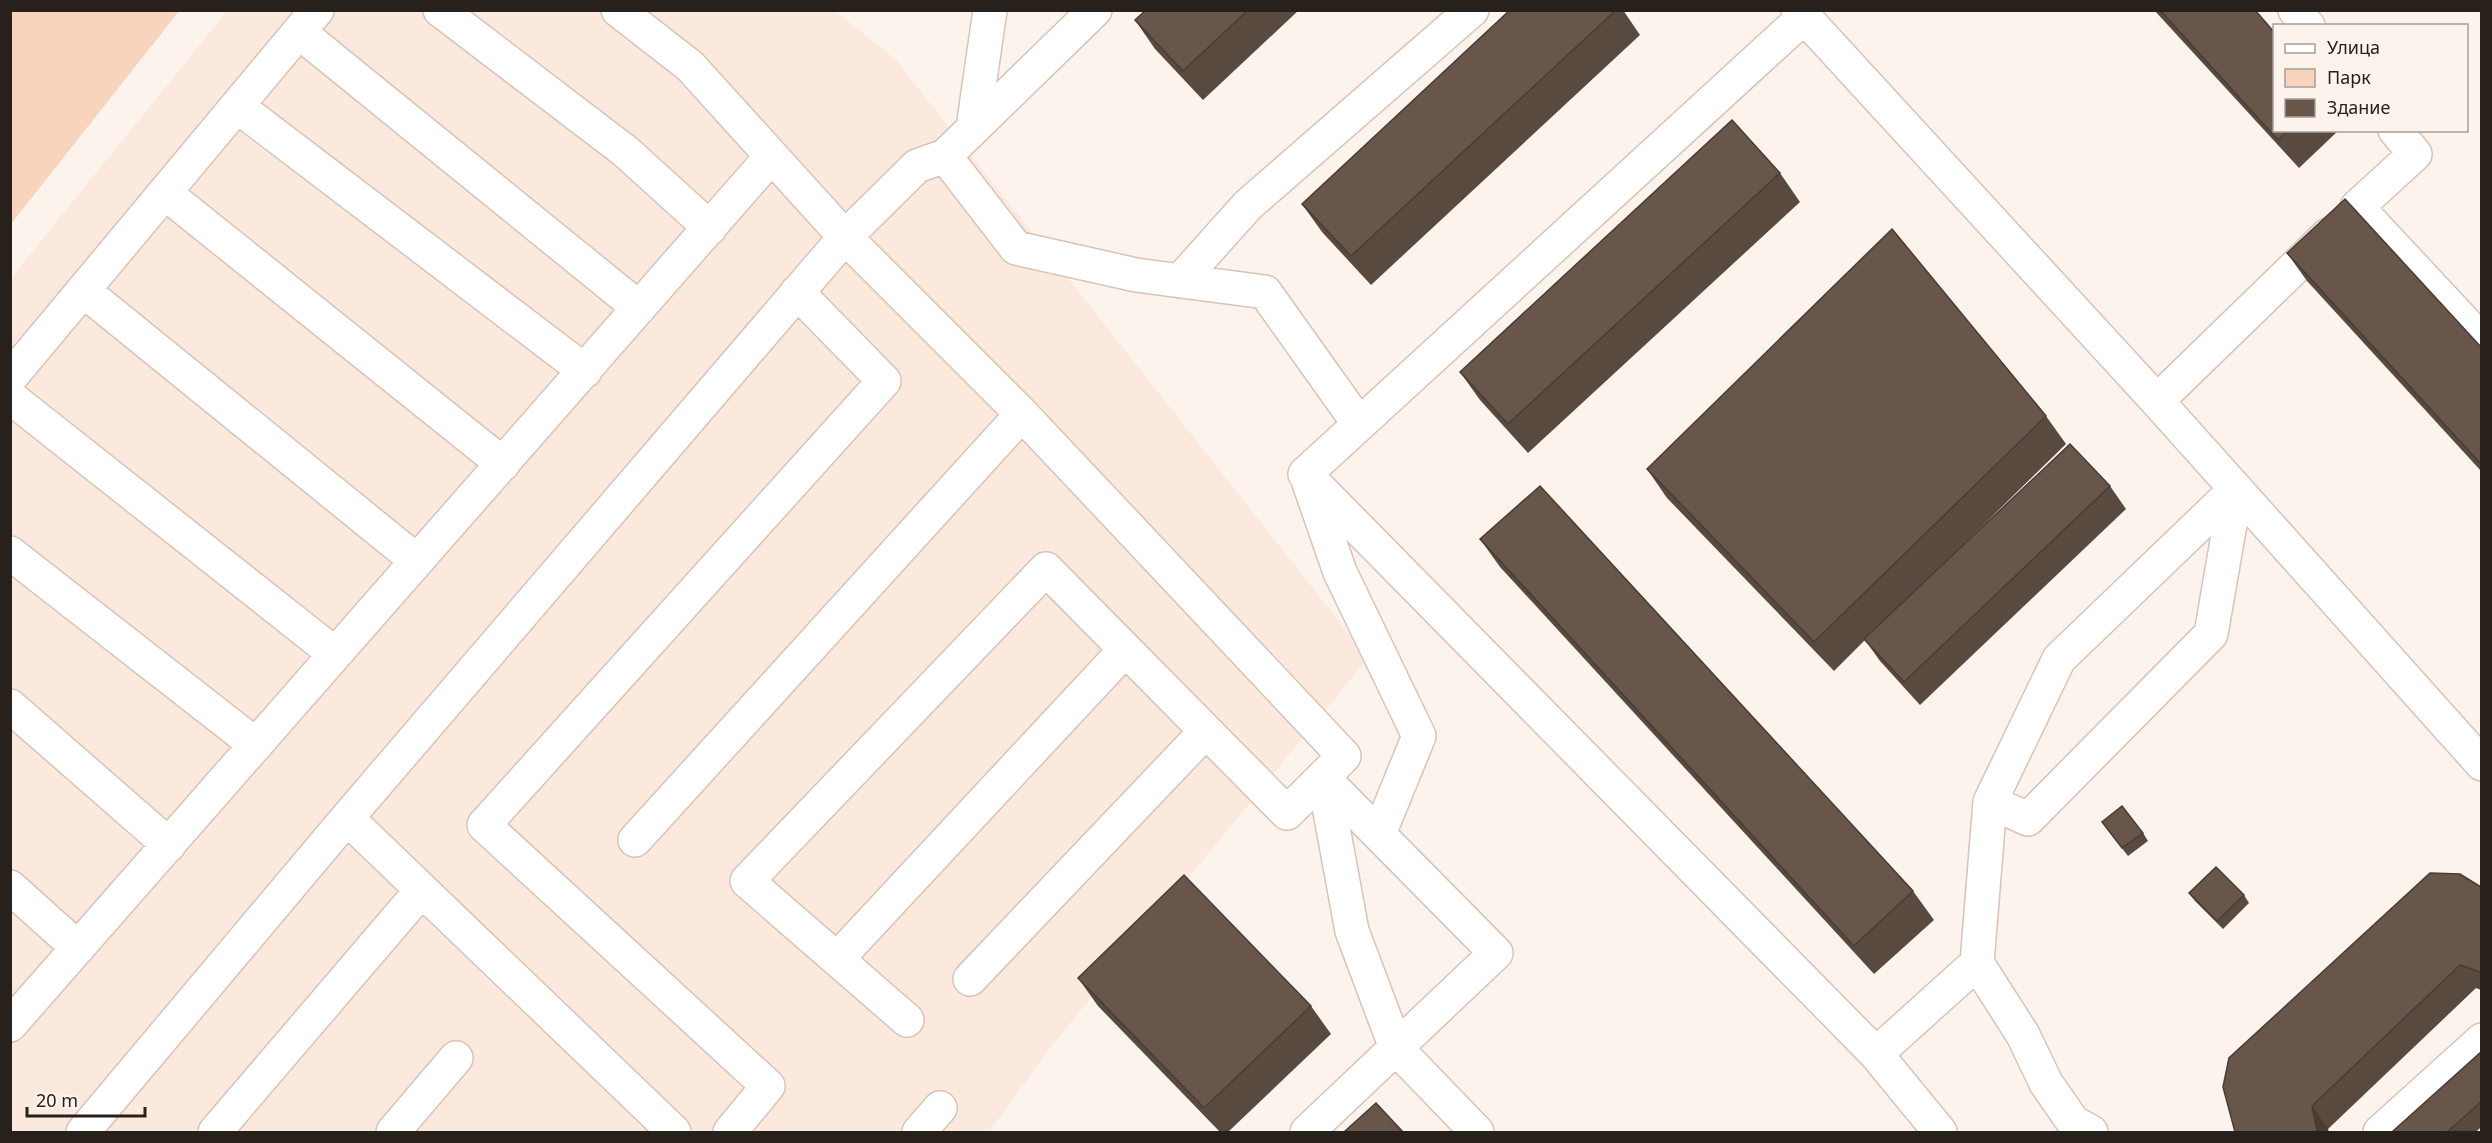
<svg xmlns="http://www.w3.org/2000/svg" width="2492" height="1143" font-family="'Noto Sans',sans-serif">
	<rect width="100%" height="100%" fill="#fcf3ed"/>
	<!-- built -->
	<path fill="#fbe9de" d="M227,11H835L895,59L1368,658L1050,1048L989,1132H11V278Z"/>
	<!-- green -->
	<path fill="#f9d4bd" d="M11,10L179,11L11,224L10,11Z"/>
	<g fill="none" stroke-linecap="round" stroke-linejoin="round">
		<!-- minor casing -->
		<g stroke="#d9c3b6" stroke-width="36">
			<path id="minor" d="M440,10L625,151L710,228
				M618,10L690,66L845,237L1022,414
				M1095,10L945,156L1016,248L1136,275L1265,292L1359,424
				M1798,10L2157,401L2482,764
				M2295,10L2308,26
				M1804,17L1305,474L1876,1054L1940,1132
				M299,32L639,308
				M237,106L585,371
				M973,128L990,10
				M2395,130L2415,154L2357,207L2482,341
				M165,193L503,464
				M1180,281L1248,205L1472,10
				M84,291L417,561
				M10,378L317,10
				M10,397L335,654
				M2157,401L2328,235
				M1309,483L1340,572L1419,736L1379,834
				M10,553L256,745
				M10,706L169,845
				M1324,779L1352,931L1396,1048L1477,1132
				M1990,802L2028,819L2211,634L2236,489
				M347,818L674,1132
				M635,840L1022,414L1344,756L1287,813L1046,569L747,881L907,1020
				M10,887L78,948
				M837,959L1125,650
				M1977,963L2023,1035L2046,1083L2073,1122L2091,1132
				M970,979L1206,731
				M10,1025L771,157
				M1876,1054L1977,963L1990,802L2059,659L2236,489
				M83,1132L347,818L845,237L917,166L945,156
				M215,1132L421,891
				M393,1132L456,1058
				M730,1132L768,1086L484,825L884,381L797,292
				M919,1132L940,1108
				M1307,1132L1496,953L1324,779
				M2380,1132L2482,1040"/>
		</g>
		<!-- minor -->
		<use href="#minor" stroke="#fff" stroke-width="33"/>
	</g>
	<!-- wall -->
	<path fill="#594a40" d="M1146,10H1299L1203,100L1155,49L1135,20Z
		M1510,10H1623L1640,35L1371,285L1322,232L1302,204Z
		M2154,10H2255L2274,130H2339L2299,168Z
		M1780,173L1800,202L1528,453L1480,400L1460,372Z
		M2287,253L2481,347V471L2307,281Z
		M2046,416L2066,444L1964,544L2110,486L2126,509L1920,705L1880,661L1865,640L1834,671L1667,498L1647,469Z
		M1480,539L1913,891L1934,920L1874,974L1500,567Z
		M2102,822L2143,833L2148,841L2128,856Z
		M2481,887V990L2476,988L2328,1129L2235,1132Z
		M2189,893L2244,895L2249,903L2223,929L2195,901Z
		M1078,978L1311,1006L1331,1034L1228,1132H1220L1098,1006Z
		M2481,1052V1127L2476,1132H2392Z"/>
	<!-- shaded-wall -->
	<path fill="#493c34" d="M2312,1106L2328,1129L2329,1132H2317Z"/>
	<!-- building -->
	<path fill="#68564a" stroke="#493c34" stroke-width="1.5" d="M1146,10H1248L1183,71L1135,20Z
		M1510,10H1616L1351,256L1302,204Z
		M2160,10H2255L2274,32V130H2288L2278,140Z
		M1732,120L1780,173L1508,424L1460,372Z
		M2345,199L2481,347V464L2287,253Z
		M1892,229L2046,416L1814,642L1647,469Z
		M2070,444L2110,486L1904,682L1864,639Z
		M1540,486L1913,891L1854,946L1480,539Z
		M2122,806L2143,833L2122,848L2102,822Z
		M2216,867L2244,895L2217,921L2189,893Z
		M2430,873L2460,874L2481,887V972L2460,965L2312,1106L2317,1132H2235L2223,1087L2229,1058Z
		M1184,875L1311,1006L1204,1108L1078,978Z
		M2481,1052V1102L2447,1132H2392Z
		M1376,1103L1403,1132H1344Z"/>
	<!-- border -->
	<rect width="2492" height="1143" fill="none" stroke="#28201b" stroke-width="24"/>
	<!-- legend -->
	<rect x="2273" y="24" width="195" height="108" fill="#fcf3ed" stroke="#a79f99" stroke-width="1.5"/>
	<rect x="2285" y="44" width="30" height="9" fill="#ffffff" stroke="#a79f99" stroke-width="1.5"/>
	<text x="2327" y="54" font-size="18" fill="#28201b">Улица</text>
	<rect x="2285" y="69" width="30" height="18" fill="#f9d4bd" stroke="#a79f99" stroke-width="1.5"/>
	<text x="2327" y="84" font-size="18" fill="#28201b">Парк</text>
	<rect x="2285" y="99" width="30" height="18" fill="#68564a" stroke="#a79f99" stroke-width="1.5"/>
	<text x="2327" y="114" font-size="18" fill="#28201b">Здание</text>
	<!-- scale -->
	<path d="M27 1107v9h118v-9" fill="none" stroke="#28201b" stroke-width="3"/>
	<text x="36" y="1107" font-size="18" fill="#28201b" stroke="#fcf3ed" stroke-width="4.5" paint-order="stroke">20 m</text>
</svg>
